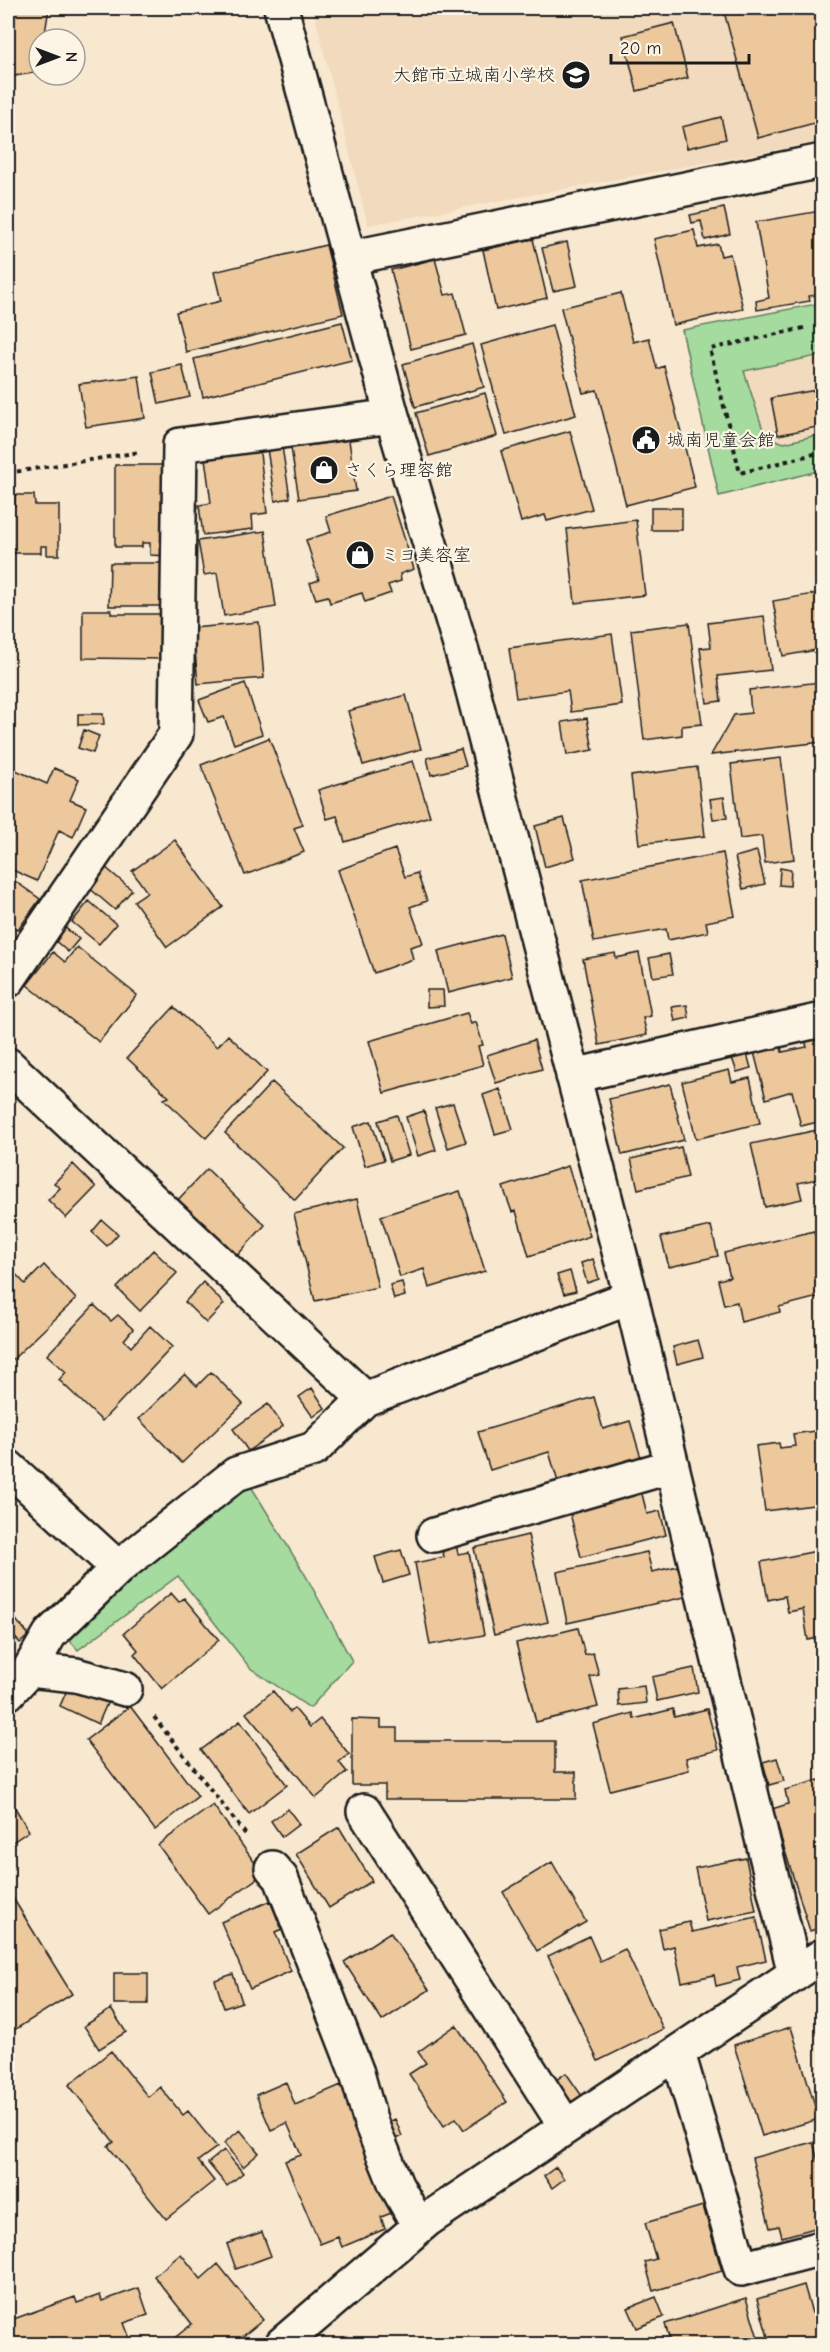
<svg xmlns="http://www.w3.org/2000/svg" width="830" height="2352" font-family="'Comic Neue','Klee One',sans-serif">
	<rect width="100%" height="100%" fill="#f8e8cf"/>
	<filter id="ink" filterUnits="userSpaceOnUse"><feTurbulence type="fractalNoise" baseFrequency=".0167" numOctaves="2"/><feDisplacementMap in="SourceGraphic" scale="12" xChannelSelector="R" yChannelSelector="G"/><feConvolveMatrix kernelMatrix="1 2 1 2 8 2 1 2 1" color-interpolation-filters="sRGB"/></filter>
	<g filter="url(#ink)">
		<!-- built -->
		<path fill="#f1dabd" d="M313,8H822V166L818,142L368,225Z
			M822,355V434L784,443L765,436L743,370Z"/>
		<!-- green -->
		<path fill="#a5db9f" stroke="#607c5e" stroke-width="1.5" d="M816,304L822,326V355L744,371L765,436L784,443L822,434V470L719,496L682,330Z
			M249,1483L306,1576L352,1661L310,1708L250,1668L178,1576L78,1650L63,1633Z"/>
		<!-- building -->
		<path fill="#edc89d" stroke="#1c1c1c" stroke-width="1.5" d="M8,8H49L44,39H39L38,72L8,77Z
			M723,8H822V121L758,138Z
			M674,23L688,78L637,91L623,36Z
			M721,117L726,139L687,148L682,127Z
			M724,208L730,234L705,240L701,221L692,223L690,215Z
			M820,211L822,227V294L809,296L810,301L757,310L756,301L769,298L756,222Z
			M694,230L698,248L718,244L721,256L730,254L743,309L673,325L654,239Z
			M533,239L547,298L496,310L483,250Z
			M567,242L577,286L553,291L542,248Z
			M326,245L343,314L186,352L176,312L221,301L214,272Z
			M435,259L445,295L455,293L466,335L411,349L391,270Z
			M621,293L633,342L649,338L657,369L664,366L695,487L626,505L597,390L583,393L561,308Z
			M342,322L352,360L203,397L194,359Z
			M552,325L576,415L506,435L481,345Z
			M472,344L484,387L415,407L403,364Z
			M182,365L190,397L159,404L152,372Z
			M139,376L145,418L86,427L79,384Z
			M822,389V426L778,435L771,398Z
			M485,393L497,436L429,456L416,413Z
			M570,431L592,509L547,521L545,515L521,522L501,451Z
			M281,440L290,498L275,501L266,442Z
			M349,440L356,491L299,499L291,448Z
			M259,445L267,513L252,515L253,529L203,535L199,505L211,503L204,451Z
			M115,465H163L169,556L150,555V543H142V547H115Z
			M15,495H34L35,505H59V555H47V546H41V553H12V544H8V505H15Z
			M391,496L414,569L400,574L401,581L388,585L391,593L365,602L362,593L330,603L328,596L316,599L310,583L319,580L306,540L331,532L326,516Z
			M651,508H682V530H651Z
			M636,520L645,595L575,603L567,529Z
			M265,531L276,607L224,616L217,573L204,575L198,541Z
			M110,563H162L161,606H109Z
			M819,593L822,613V649L783,656L773,601Z
			M83,610H111V614H165V659L83,658Z
			M764,616L771,670L718,676L721,701L707,703L700,648L711,647L708,623Z
			M259,622L264,678L198,684L193,628Z
			M689,623L702,724L682,726V735L644,740L631,630Z
			M612,634L622,705L571,712L568,691L516,698L509,648Z
			M821,682L822,742L711,755L734,715L751,713L749,690Z
			M245,683L262,734L234,744L224,717L208,722L199,700Z
			M406,695L421,749L363,765L348,711Z
			M78,714H103L104,724L78,725Z
			M587,718L593,750L567,755L562,722Z
			M84,730L99,736L93,753L78,748Z
			M269,738L303,825L294,828L304,852L245,875L201,765Z
			M461,749L466,766L431,775L427,758Z
			M781,758L794,859L765,863L762,836L740,839L731,764Z
			M413,761L430,816L345,842L337,816L327,819L318,790Z
			M9,767L47,784L54,768L79,779L70,800L86,807L73,837L59,830L37,881L8,868L9,835L8,834V813L11,805L8,803Z
			M697,767L705,836L639,844L631,776Z
			M724,797L727,818L713,819L710,799Z
			M564,818L575,858L545,867L535,826Z
			M175,840L223,907L167,947L134,901L147,892L132,871Z
			M395,849L405,877L417,873L427,901L410,907L423,943L410,947L413,959L374,973L338,870Z
			M757,851L765,884L743,889L735,857Z
			M723,853L735,916L706,922L708,932L668,940L666,929L594,942L582,880Z
			M105,867L132,890L115,910L88,887Z
			M780,868L791,870L790,886L779,885Z
			M12,879L40,899L18,930L8,922V885Z
			M89,901L116,924L99,944L72,922Z
			M63,926L79,939L68,952L52,938Z
			M502,934L512,977L448,993L438,951Z
			M77,947L137,995L99,1042L27,985L53,952L65,962Z
			M615,953L616,958L639,953L651,1016L643,1018L647,1035L599,1045L583,959Z
			M669,954L673,974L653,977L649,958Z
			M427,990H443L444,1006L427,1007Z
			M687,1005L689,1018L675,1021L672,1007Z
			M174,1007L217,1047L228,1035L267,1072L206,1138L164,1099L169,1097L127,1058Z
			M467,1013L471,1024L476,1022L483,1045L478,1046L483,1065L384,1093L369,1041Z
			M822,1035V1121L801,1126L792,1091L766,1099L754,1052L781,1045L782,1052L807,1047L805,1040Z
			M534,1040L542,1069L496,1083L487,1055Z
			M747,1054L751,1068L737,1072L732,1058Z
			M729,1070L732,1082L750,1078L760,1123L696,1139L682,1082Z
			M272,1082L343,1148L295,1200L225,1133Z
			M670,1084L684,1140L622,1155L609,1099Z
			M500,1089L513,1129L495,1134L483,1095Z
			M453,1103L466,1142L448,1148L435,1108Z
			M424,1111L436,1150L418,1156L406,1117Z
			M397,1115L409,1155L390,1161L378,1121Z
			M371,1121L384,1160L365,1166L353,1127Z
			M822,1129V1178L798,1183L802,1199L765,1207L751,1144Z
			M681,1147L688,1177L638,1189L631,1159Z
			M73,1164L96,1187L66,1218L48,1200L60,1188L54,1183Z
			M568,1166L590,1236L529,1256L516,1211L512,1212L503,1187Z
			M207,1169L265,1225L233,1260L174,1204Z
			M460,1191L485,1271L429,1288L424,1269L400,1277L381,1216Z
			M357,1199L378,1287L315,1301L294,1214Z
			M102,1220L118,1234L107,1246L92,1232Z
			M711,1226L718,1256L669,1267L661,1237Z
			M814,1231L822,1265V1296L779,1307L780,1312L741,1322L737,1302L724,1305L718,1280L730,1277L724,1253Z
			M153,1250L177,1273L140,1311L117,1288Z
			M593,1259L599,1279L587,1283L581,1263Z
			M44,1265L76,1299L10,1362L8,1360V1266L25,1284Z
			M570,1271L576,1291L564,1294L557,1275Z
			M203,1282L224,1304L206,1323L185,1302Z
			M402,1282L405,1296L394,1299L390,1285Z
			M94,1305L111,1321L118,1315L133,1329L124,1340L131,1347L150,1326L172,1347L102,1421L59,1380L66,1372L47,1355Z
			M698,1340L703,1357L677,1364L673,1347Z
			M211,1372L243,1404L182,1463L139,1419L185,1374L197,1386Z
			M312,1388L325,1408L313,1417L299,1397Z
			M594,1397L603,1429L630,1421L641,1458L558,1482L549,1452L490,1470L478,1432Z
			M268,1404L283,1426L248,1451L233,1429Z
			M822,1430V1504L765,1511L756,1446L779,1443L780,1448L795,1446L793,1434Z
			M641,1490L647,1514L660,1511L666,1535L581,1557L569,1509Z
			M528,1535L548,1622L494,1635L474,1548Z
			M456,1544L458,1554L469,1552L484,1635L430,1645L415,1563L444,1557L442,1547Z
			M401,1550L409,1575L383,1583L375,1557Z
			M822,1550V1637L808,1640L803,1609L788,1612L785,1596L768,1600L761,1562Z
			M647,1552L652,1572L678,1566L685,1597L567,1623L557,1572Z
			M171,1593L179,1602L184,1598L219,1640L162,1689L134,1654L138,1650L124,1633Z
			M16,1620L29,1635L20,1643L8,1630Z
			M578,1628L585,1655L593,1653L599,1675L590,1677L598,1707L536,1722L516,1643Z
			M694,1668L698,1692L657,1701L652,1677Z
			M71,1681L109,1699L98,1724L60,1706Z
			M644,1686L646,1703L619,1706L618,1689Z
			M273,1691L290,1712L294,1708L310,1727L320,1719L349,1754L339,1762L347,1772L316,1798L246,1713Z
			M130,1706L198,1796L155,1830L86,1740Z
			M673,1709L674,1717L707,1709L718,1750L686,1758L689,1770L610,1790L593,1724L633,1713L634,1719Z
			M352,1719L381,1720V1728H397V1741H555V1772H576V1799H385V1785H352Z
			M240,1721L287,1785L249,1814L201,1750Z
			M777,1758L784,1781L769,1785L763,1762Z
			M819,1780L822,1792V1927L810,1931L772,1809L788,1804L785,1790Z
			M8,1796L29,1831L8,1845Z
			M213,1805L263,1874L208,1914L158,1845Z
			M288,1809L299,1824L282,1837L271,1821Z
			M339,1827L372,1881L329,1908L296,1854Z
			M746,1858L756,1911L706,1921L695,1868Z
			M552,1862L586,1922L537,1951L503,1892Z
			M8,1890L72,1994L8,2034Z
			M270,1901L282,1929L275,1932L291,1971L250,1989L221,1922Z
			M756,1917L766,1960L737,1967L740,1980L716,1986L714,1975L682,1982L674,1946L663,1949L659,1929L689,1922L692,1932Z
			M390,1932L429,1990L382,2021L344,1962Z
			M589,1936L600,1961L625,1949L663,2029L598,2061L548,1956Z
			M114,1973H148V2004H114Z
			M233,1974L242,2002L224,2008L215,1980Z
			M111,2009L126,2032L99,2049L84,2026Z
			M456,2025L507,2102L464,2130L456,2118L444,2126L409,2074L426,2063L418,2052Z
			M791,2027L819,2119L762,2136L734,2045Z
			M111,2051L148,2097L160,2087L183,2115L188,2111L217,2147L198,2161L214,2181L166,2219L108,2146L114,2142L69,2085Z
			M566,2073L582,2096L571,2103L555,2081Z
			M286,2082L295,2105L341,2085L394,2212L381,2217L385,2229L342,2247L338,2237L320,2244L285,2161L301,2155L287,2123L271,2130L256,2095Z
			M395,2119L402,2136L393,2140L385,2124Z
			M240,2130L259,2153L243,2167L224,2143Z
			M813,2142L822,2176V2226L782,2237L779,2226L770,2228L752,2158Z
			M224,2150L243,2173L227,2186L208,2163Z
			M556,2167L564,2179L552,2188L544,2176Z
			M703,2206L722,2271L653,2291L645,2262L656,2259L645,2223Z
			M262,2232L271,2256L236,2269L227,2244Z
			M181,2254L201,2279L218,2264L263,2320L233,2344H167L192,2324L154,2276Z
			M804,2285L812,2313L821,2310L822,2344H770L757,2299Z
			M139,2288L148,2315L124,2323L132,2344H15L8,2321L75,2297L77,2303L100,2295L102,2301Z
			M656,2297L664,2317L637,2328L628,2308Z
			M746,2298L758,2338L736,2344H671L665,2324Z"/>
		<g fill="none" stroke-linecap="round" stroke-linejoin="round">
			<!-- minor casing -->
			<g stroke="#1c1c1c" stroke-width="38">
				<path id="minor" d="M281,8L392,416L468,672L631,1297L795,1974
					M349,258L822,161
					M8,980L176,734L180,445L392,416
					M8,1065L365,1399L631,1297
					M573,1076L822,1020
					M8,1467L118,1568L236,1474L314,1449L365,1399
					M434,1535L672,1466
					M29,1670L50,1634L118,1568
					M8,1693L29,1670L76,1675L125,1689
					M364,1811L566,2127
					M272,1868L281,1878L357,2073L371,2123L396,2185L419,2226
					M678,2053L741,2269L822,2248
					M282,2344L427,2220L822,1956"/>
			</g>
			<!-- path -->
			<path stroke="#1c1c1c" stroke-width="4" stroke-dasharray="4.5 4.5" stroke-linecap="butt" d="M804,328L710,349L740,473L822,452
				M8,473L140,452
				M154,1717L247,1836"/>
			<!-- minor -->
			<use href="#minor" stroke="#fcf5e5" stroke-width="33"/>
		</g>
	</g>
	<!-- icons -->
	<defs>
		<g id="school-disc" transform="scale(1.5)"><circle r="9.5" fill="#1c1c1c" stroke="#fcf5e5"/><path d="M0-5L7-2L0 1L-7-2ZM-4 1L0 2.5L4 1V4Q0 6-4 4Z" fill="#fff"/></g>
		<g id="civic-disc" transform="scale(1.5)"><circle r="9.5" fill="#1c1c1c" stroke="#fcf5e5"/><path d="M-.6-6.5H3V-4.5H.6V-3L4-1V1h2V6H-6V1h2V-1L-.6-3ZM-1.2 2.5V6h2.4V2.5Z" fill="#fff"/></g>
		<g id="shop-disc" transform="scale(1.5)"><circle r="9.5" fill="#1c1c1c" stroke="#fcf5e5"/><path d="M-5-2.5h2.3a2.7 3.5 0 0 1 5.4 0H5L5.5 6h-11ZM-1.5-2.5h3a1.5 2.3 0 0 0-3 0Z" fill="#fff"/></g>
	</defs>
	<g fill-rule="evenodd">
		<use href="#school-disc" x="576" y="75"/>
		<use href="#civic-disc" x="646" y="440"/>
		<use href="#shop-disc" x="324" y="470"/>
		<use href="#shop-disc" x="360" y="555"/>
	</g>
	<g text-anchor="middle" dominant-baseline="central" stroke-width="4.5" stroke-linejoin="round" paint-order="stroke">
		<!-- poi labels -->
		<g font-size="18" fill="#1c1c1c" stroke="#fcf5e5" text-anchor="start">
			<text x="555" y="75" text-anchor="end">大館市立城南小学校</text>
			<text x="667" y="440">城南児童会館</text>
			<text x="345" y="470">さくら理容館</text>
			<text x="381" y="555">ミヨ美容室</text>
		</g>
	</g>
	<!-- margin -->
	<rect width="830" height="2352" fill="none" stroke="#fcf5e5" stroke-width="30"/>
	<rect x="15" y="15" width="800" height="2322" fill="none" stroke="#1c1c1c" stroke-width="2" filter="url(#ink)"/>
	<!-- north arrow -->
	<g transform="translate(57 57) rotate(90)"><circle r="28" fill="#fcf5e5" stroke="#a29e95" stroke-width="1.5"/>
	<path d="M0-4.5L10 22L0 15L-10 22Z" fill="#1c1c1c"/>
	<text y="-9" font-size="16" font-weight="bold" text-anchor="middle" fill="#1c1c1c">N</text>
	</g>
	<!-- scale -->
	<path d="M611 54v9h138v-9" fill="none" stroke="#1c1c1c" stroke-width="3"/>
	<text x="620" y="54" font-size="18" fill="#1c1c1c" stroke="#fcf5e5" stroke-width="4.5" paint-order="stroke">20 m</text>
</svg>
